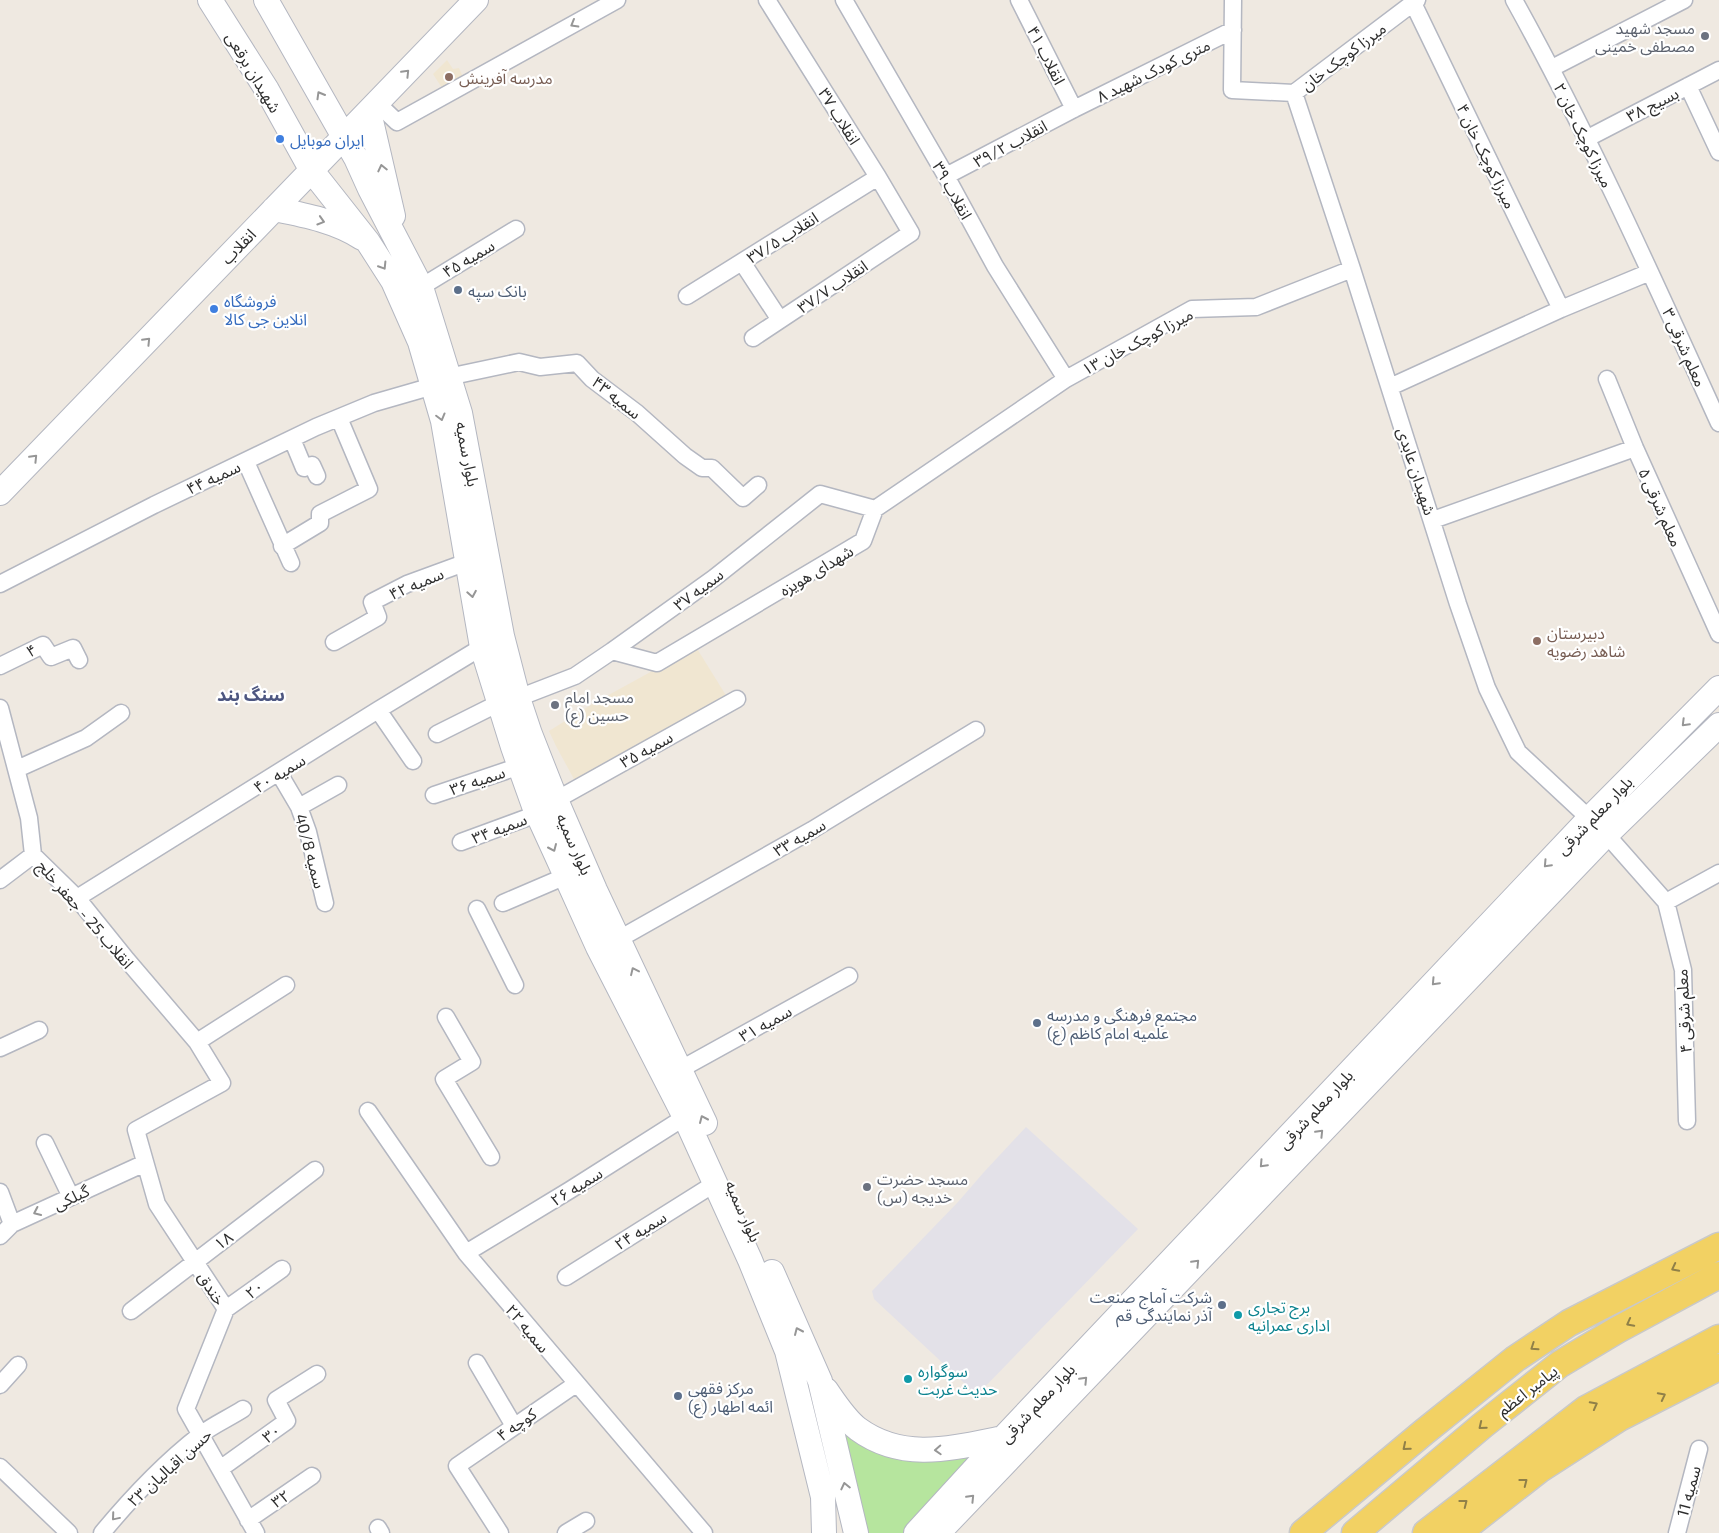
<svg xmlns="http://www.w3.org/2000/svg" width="1719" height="1533" font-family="'Exo 2','Noto Sans Arabic',sans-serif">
	<rect width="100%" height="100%" fill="#efe9e1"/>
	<!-- industrial -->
	<path fill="#e3e1e8" d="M1026,1127L1138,1229L977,1395L874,1299L872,1291L958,1202L984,1172Z"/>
	<!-- education -->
	<path fill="#f0e6d1" d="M447,60L453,69L459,68L464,79L444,91L433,74Z
		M696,647L727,697L575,781L556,746L549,731L594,703Z"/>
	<!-- green -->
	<path fill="#b6e59e" d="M841,1411L879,1440L1003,1438L913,1533H856Z"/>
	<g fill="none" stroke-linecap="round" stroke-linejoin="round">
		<!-- minor casing -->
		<g stroke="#b4b7c1" stroke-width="19">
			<path id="minor" d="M844,0L946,176L995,266L1066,379
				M1019,0L1074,109
				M1233,0L1232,90L1294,93
				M1514,0C1590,137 1654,280 1719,423
				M1413,3L1561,309
				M1552,68L1684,0
				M1688,86L1719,152
				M1294,93L1352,269L1458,604L1487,688L1518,752L1606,834L1666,902L1683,970L1687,1121
				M1294,93L1417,0
				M377,103L397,122L617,0
				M1586,139L1719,70
				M946,176L1074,109L1233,30
				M742,262L780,320
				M421,287L516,229
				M687,296L878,177
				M753,338L911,233L878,177L767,0
				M448,377L519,362L540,367L577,363L592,379L637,413L685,456L702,468H712L743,498L758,485
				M1607,379L1635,448L1719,634
				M1390,387L1561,309L1650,272
				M292,439L304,468L312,465L317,476
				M246,462L291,563
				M1433,520L1635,448
				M282,546L320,523V514L369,489L339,418
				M0,584L154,505L316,427L374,403L433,386
				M334,642L378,617L372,602L407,584L467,562
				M612,651L657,663L863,541L875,509L1066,379L1192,309L1256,307L1352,269
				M0,666L43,645L51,657L73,648L79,660
				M518,698L575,676L612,651L714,578L820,494L875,509
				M0,708L29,818L33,855L77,898L127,960L197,1042
				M378,710L413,761
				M437,734L499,703
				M17,769L86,738L121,713
				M279,773L299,807L308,832L325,903
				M434,795L520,766
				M556,800L737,699
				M299,807L338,785
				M461,842L537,814
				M0,880L33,855
				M77,898L378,710L482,647
				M1666,902L1719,873
				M503,903L566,876
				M477,909L515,985
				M619,939L812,830L976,730
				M446,1017L472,1062L444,1079L491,1157
				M0,1048L39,1030
				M681,1069L849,976
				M368,1111L466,1253L704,1533
				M45,1143L71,1197
				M0,1192L12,1224
				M0,1236L12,1224L145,1163
				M466,1253L570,1190L685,1117
				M566,1277L714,1184
				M226,1309L282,1269
				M131,1311L315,1170
				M477,1363L514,1426
				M0,1385L18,1365
				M0,1467L69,1533
				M220,1469L287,1421L276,1400L317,1374
				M248,1520L312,1476
				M378,1528L381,1533
				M102,1533C131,1498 164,1463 200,1435C213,1425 229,1418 243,1409
				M256,1533L186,1409L226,1309L157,1204L136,1130L222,1083L197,1042L286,985
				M500,1533L457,1466L576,1384
				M566,1533L586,1521
				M1677,1533L1699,1449"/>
		</g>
		<!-- secondary casing -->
		<g stroke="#b4b7c1" stroke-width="26">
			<path id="secondary" d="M210,0L267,90L312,171L368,242L393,281L420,342L443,421L482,647L513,747L534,806L556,854L598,947L685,1117L750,1260L787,1351L823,1497L824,1533
				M266,0L356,158L370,189L421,287L460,413L502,636L518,698L530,734L556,800L595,890L705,1123
				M369,112L393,216
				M274,209C304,215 336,221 362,238
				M0,493L476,0
				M772,1272L820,1381L856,1533
				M826,1390C835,1403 845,1419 858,1429C903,1462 953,1448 1003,1438
				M916,1533L1003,1438L1589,819L1719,688
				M938,1533L1601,840L1719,725"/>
		</g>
		<!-- primary casing -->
		<g stroke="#c9c9c9" stroke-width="29">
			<path id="primary" d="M1303,1533L1424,1432L1515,1359L1569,1323L1719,1246
				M1355,1533L1483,1425L1560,1364L1617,1330L1719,1275
				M1426,1533L1586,1409L1719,1338
				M1458,1533L1540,1469L1619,1418L1719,1367"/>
		</g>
		<!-- minor -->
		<use href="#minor" stroke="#fff" stroke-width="16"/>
		<!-- secondary -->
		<use href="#secondary" stroke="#fff" stroke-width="24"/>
		<!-- primary -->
		<use href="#primary" stroke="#f2d163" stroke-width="26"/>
	</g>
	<!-- one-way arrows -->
	<defs><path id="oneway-chevron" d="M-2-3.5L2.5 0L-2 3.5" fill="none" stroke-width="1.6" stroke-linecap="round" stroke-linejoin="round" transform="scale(1.25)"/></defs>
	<g stroke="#969696">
		<use href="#oneway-chevron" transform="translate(574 24) rotate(150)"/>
		<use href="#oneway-chevron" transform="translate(406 73) rotate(-46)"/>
		<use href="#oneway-chevron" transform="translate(320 95) rotate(-120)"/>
		<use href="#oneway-chevron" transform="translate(382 168) rotate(-103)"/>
		<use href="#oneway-chevron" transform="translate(321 221) rotate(17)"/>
		<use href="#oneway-chevron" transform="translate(383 266) rotate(58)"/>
		<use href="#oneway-chevron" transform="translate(147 341) rotate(-46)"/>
		<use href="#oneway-chevron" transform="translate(441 417) rotate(75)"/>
		<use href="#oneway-chevron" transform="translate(34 458) rotate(-46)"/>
		<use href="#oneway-chevron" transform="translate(472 594) rotate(80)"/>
		<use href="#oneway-chevron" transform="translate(1685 723) rotate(135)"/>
		<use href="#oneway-chevron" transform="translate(553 848) rotate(66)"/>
		<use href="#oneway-chevron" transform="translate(1547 864) rotate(133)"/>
		<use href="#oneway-chevron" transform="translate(634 971) rotate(-115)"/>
		<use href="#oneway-chevron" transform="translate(1435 982) rotate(133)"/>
		<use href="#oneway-chevron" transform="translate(703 1119) rotate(-114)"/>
		<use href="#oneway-chevron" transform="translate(1320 1133) rotate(-46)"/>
		<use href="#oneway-chevron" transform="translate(1263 1164) rotate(133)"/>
		<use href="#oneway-chevron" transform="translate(37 1212) rotate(155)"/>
		<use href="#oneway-chevron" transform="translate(1196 1263) rotate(-46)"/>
		<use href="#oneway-chevron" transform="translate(798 1331) rotate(-114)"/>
		<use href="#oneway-chevron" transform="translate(1084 1380) rotate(-46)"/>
		<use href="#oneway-chevron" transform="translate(938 1450) rotate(177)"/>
		<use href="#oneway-chevron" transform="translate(845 1486) rotate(-103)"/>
		<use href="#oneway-chevron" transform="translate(971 1498) rotate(-46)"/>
		<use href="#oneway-chevron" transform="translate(115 1517) rotate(130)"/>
	</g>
	<g stroke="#908048">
		<use href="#oneway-chevron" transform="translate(1675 1268) rotate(153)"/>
		<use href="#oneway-chevron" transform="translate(1630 1323) rotate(152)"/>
		<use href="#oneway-chevron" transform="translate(1534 1347) rotate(146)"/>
		<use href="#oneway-chevron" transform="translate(1662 1396) rotate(-27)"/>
		<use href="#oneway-chevron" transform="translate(1594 1405) rotate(-28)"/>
		<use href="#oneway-chevron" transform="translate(1482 1426) rotate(141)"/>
		<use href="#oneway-chevron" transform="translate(1406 1447) rotate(140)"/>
		<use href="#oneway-chevron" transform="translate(1524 1482) rotate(-38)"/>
		<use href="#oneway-chevron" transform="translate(1464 1503) rotate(-38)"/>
	</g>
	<!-- markers -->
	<g fill="#6b7280" stroke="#fff" stroke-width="2">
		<circle cx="1705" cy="36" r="5"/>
		<circle cx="555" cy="705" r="5"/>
		<circle cx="867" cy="1187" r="5"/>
	</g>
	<g fill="#8d6e63" stroke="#fff" stroke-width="2">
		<circle cx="449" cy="77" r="5"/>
		<circle cx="1537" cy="641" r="5"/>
	</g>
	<g fill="#3f7fe0" stroke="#fff" stroke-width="2">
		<circle cx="280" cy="139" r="5"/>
		<circle cx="214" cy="309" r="5"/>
	</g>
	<g fill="#5c6f8a" stroke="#fff" stroke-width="2">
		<circle cx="458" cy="290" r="5"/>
		<circle cx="1037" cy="1023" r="5"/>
		<circle cx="1222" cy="1305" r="5"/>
		<circle cx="678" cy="1396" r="5"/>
	</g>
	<g fill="#0f9aa8" stroke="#fff" stroke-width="2">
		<circle cx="1238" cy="1315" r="5"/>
		<circle cx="908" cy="1379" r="5"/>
	</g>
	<g text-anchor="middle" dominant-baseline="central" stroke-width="4.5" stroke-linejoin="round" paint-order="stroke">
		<!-- worship labels -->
		<g font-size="16" fill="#5b616d" stroke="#fff" text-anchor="start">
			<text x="1695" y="27" text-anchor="end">مسجد شهید<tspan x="1695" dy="18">مصطفی خمینی</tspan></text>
			<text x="565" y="696">مسجد امام<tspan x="565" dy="18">حسین (ع)</tspan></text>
			<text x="877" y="1178">مسجد حضرت<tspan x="877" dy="18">خدیجه (س)</tspan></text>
		</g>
		<!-- street labels -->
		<g font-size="16" fill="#2e2e2e" stroke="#fff">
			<text transform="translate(1047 55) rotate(63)">انقلاب ۴۱</text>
			<text transform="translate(1343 56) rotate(-37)">میرزا کوچک خان</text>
			<text transform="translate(1153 70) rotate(-26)">۸ متری کودک شهید</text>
			<text transform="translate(254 72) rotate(59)">شهیدان برقعی</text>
			<text transform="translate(1652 104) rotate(-27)">بسیج ۳۸</text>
			<text transform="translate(840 116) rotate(58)">انقلاب ۳۷</text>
			<text transform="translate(1584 135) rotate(64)">میرزا کوچک خان ۲</text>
			<text transform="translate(1010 143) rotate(-28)">انقلاب ۳۹/۲</text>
			<text transform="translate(1487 156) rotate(64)">میرزا کوچک خان ۴</text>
			<text transform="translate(953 190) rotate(61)">انقلاب ۳۹</text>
			<text transform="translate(782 237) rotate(-32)">انقلاب ۳۷/۵</text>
			<text transform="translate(238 246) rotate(-46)">انقلاب</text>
			<text transform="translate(468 258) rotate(-31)">سمیه ۴۵</text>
			<text transform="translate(832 286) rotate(-34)">انقلاب ۳۷/۷</text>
			<text transform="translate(1137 341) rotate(-28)">میرزا کوچک خان ۱۳</text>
			<text transform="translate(1685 347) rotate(66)">معلم شرقی ۳</text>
			<text transform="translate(617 397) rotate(39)">سمیه ۴۳</text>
			<text transform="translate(468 454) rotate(79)">بلوار سمیه</text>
			<text transform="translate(1417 471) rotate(72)">شهیدان عابدی</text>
			<text transform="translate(213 477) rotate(-25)">سمیه ۴۴</text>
			<text transform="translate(1661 507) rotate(66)">معلم شرقی ۵</text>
			<text transform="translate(816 570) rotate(-31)">شهدای هویزه</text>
			<text transform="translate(416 583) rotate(-23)">سمیه ۴۲</text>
			<text transform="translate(698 589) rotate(-37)">سمیه ۳۷</text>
			<text transform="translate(31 650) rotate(-26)">۴</text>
			<text transform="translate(646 749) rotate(-29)">سمیه ۳۵</text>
			<text transform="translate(279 773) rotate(-32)">سمیه ۴۰</text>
			<text transform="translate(477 780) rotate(-19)">سمیه ۳۶</text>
			<text transform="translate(1594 815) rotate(-46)">بلوار معلم شرقی</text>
			<text transform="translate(499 828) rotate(-21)">سمیه ۳۴</text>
			<text transform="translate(799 837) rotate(-30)">سمیه ۳۳</text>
			<text transform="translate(575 844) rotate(66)">بلوار سمیه</text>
			<text transform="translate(311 851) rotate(75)">سمیه 40/8</text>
			<text transform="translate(86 914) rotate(49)">انقلاب 25 - جعفر خلج</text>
			<text transform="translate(1683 1011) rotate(-93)">معلم شرقی ۴</text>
			<text transform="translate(765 1023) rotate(-29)">سمیه ۳۱</text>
			<text transform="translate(1315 1109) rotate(-47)">بلوار معلم شرقی</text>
			<text transform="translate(576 1186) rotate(-32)">سمیه ۲۶</text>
			<text transform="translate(71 1197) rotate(-25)">گیلکی</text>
			<text transform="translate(744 1211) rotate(66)">بلوار سمیه</text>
			<text transform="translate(640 1230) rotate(-32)">سمیه ۲۴</text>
			<text transform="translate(223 1240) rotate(-37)">۱۸</text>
			<text transform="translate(212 1288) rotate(57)">خندق</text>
			<text transform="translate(254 1289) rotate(-36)">۲۰</text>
			<text transform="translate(528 1328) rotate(50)">سمیه ۲۲</text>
			<text transform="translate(1527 1390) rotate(-38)">پیامبر اعظم</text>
			<text transform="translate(1037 1403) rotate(-47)">بلوار معلم شرقی</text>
			<text transform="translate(516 1424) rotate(-35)">کوچه ۴</text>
			<text transform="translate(271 1433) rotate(-36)">۳۰</text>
			<text transform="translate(169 1467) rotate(-42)">۲۳ حسن اقبالیان</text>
			<text transform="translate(1688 1491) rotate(-75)">سمیه 11</text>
			<text transform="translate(280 1498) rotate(-34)">۳۲</text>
		</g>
		<!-- education labels -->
		<g font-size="16" fill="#785e54" stroke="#fff" text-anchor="start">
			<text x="459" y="77">مدرسه آفرینش</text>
			<text x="1547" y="632">دبیرستان<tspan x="1547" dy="18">شاهد رضویه</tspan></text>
		</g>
		<!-- shop labels -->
		<g font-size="16" fill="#366cbe" stroke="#fff" text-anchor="start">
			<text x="290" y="139">ایران موبایل</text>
			<text x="224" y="300">فروشگاه<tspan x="224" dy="18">انلاین جی کالا</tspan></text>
		</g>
		<!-- service labels -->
		<g font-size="16" fill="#4e5e75" stroke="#fff" text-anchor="start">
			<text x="468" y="290">بانک سپه</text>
			<text x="1047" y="1014">مجتمع فرهنگی و مدرسه<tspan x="1047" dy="18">علمیه امام کاظم (ع)</tspan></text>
			<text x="1212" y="1296" text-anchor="end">شرکت آماج صنعت<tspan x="1212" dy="18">آذر نمایندگی قم</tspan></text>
			<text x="688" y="1387">مرکز فقهی<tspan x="688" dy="18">ائمه اطهار (ع)</tspan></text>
		</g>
		<!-- culture labels -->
		<g font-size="16" fill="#0d838f" stroke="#fff" text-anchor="start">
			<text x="1248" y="1306">برج تجاری<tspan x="1248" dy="18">اداری عمرانیه</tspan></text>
			<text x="918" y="1370">سوگواره<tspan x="918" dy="18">حدیث غربت</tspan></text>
		</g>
		<!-- neighbourhood labels -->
		<g font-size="18" font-weight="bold" fill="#4d5680" stroke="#fff">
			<text x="251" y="694">سنگ بند</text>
		</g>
	</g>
</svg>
